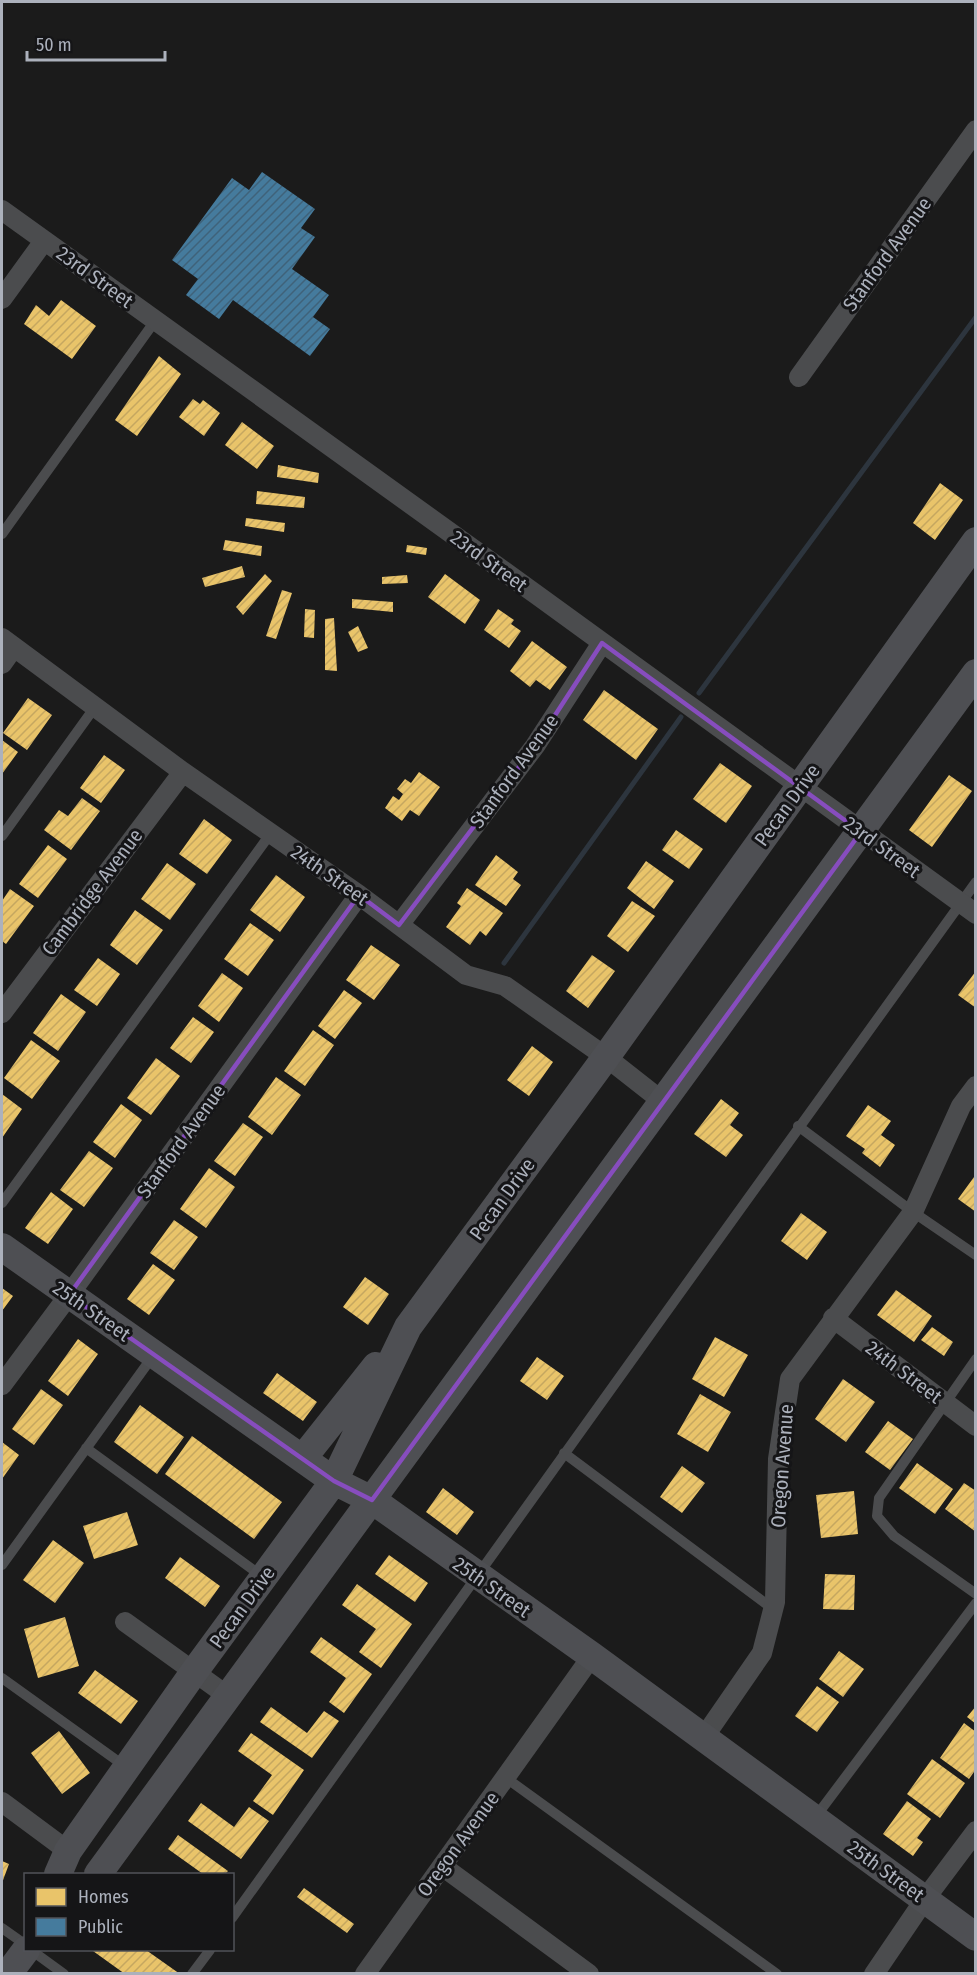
<svg xmlns="http://www.w3.org/2000/svg" width="977" height="1975" font-family="'Fira Sans Condensed',sans-serif">
	<defs>
		<pattern id="homes-hatch" width="6" height="6" patternUnits="userSpaceOnUse" patternTransform="scale(1.5)"><rect width="6" height="6" fill="#e9c46a"/><path d="M-1 1l2-2M0 6l6-6M5 7l2-2" fill="none" stroke="#c5a760"/></pattern>
		<pattern id="public-hatch" width="6" height="6" patternUnits="userSpaceOnUse" patternTransform="scale(1.5)"><rect width="6" height="6" fill="#457b9d"/><path d="M-1 1l2-2M0 6l6-6M5 7l2-2" fill="none" stroke="#3f627a"/></pattern>
	</defs>
	<rect width="100%" height="100%" fill="#1b1b1b"/>
	<!-- homes -->
	<path fill="url(#homes-hatch)" d="M61,300L96,326L72,359L24,324L36,305L49,316Z
		M159,356L181,374L137,436L115,420Z
		M193,399L200,404L203,400L220,413L204,436L179,417Z
		M242,422L274,446L257,469L225,445Z
		M278,465L319,473L318,483L277,477Z
		M940,483L963,500L935,540L913,523Z
		M257,491L305,497L304,508L256,504Z
		M246,518L285,523L284,532L245,526Z
		M225,540L262,546L261,556L223,550Z
		M407,545L427,548L426,555L406,552Z
		M242,566L245,577L205,587L202,578Z
		M265,574L272,581L243,615L236,607Z
		M445,574L480,600L465,624L428,597Z
		M407,575L408,583L382,584V577Z
		M282,590L292,593L276,639L266,636Z
		M352,599L393,602V612L352,608Z
		M305,609L315,610L314,638L304,637Z
		M498,609L514,620L511,624L521,631L509,648L484,630Z
		M334,618L337,671L325,670V619Z
		M358,626L368,648L358,652L348,632Z
		M532,641L567,667L550,690L536,680L530,687L510,671Z
		M604,690L658,729L636,760L583,720Z
		M28,698L52,715L27,750L3,733Z
		M2,740L18,752L2,774Z
		M104,755L125,770L101,803L80,788Z
		M720,763L752,786L726,823L693,799Z
		M419,772L440,787L419,816L410,810L402,821L385,808L393,796L399,800L403,794L397,789L405,779L411,783Z
		M949,775L972,791L932,847L909,830Z
		M82,798L100,811L71,850L44,830L59,810L68,816Z
		M204,819L232,840L207,874L179,854Z
		M676,830L703,849L689,869L662,850Z
		M48,845L67,859L38,898L19,884Z
		M496,855L518,872L513,879L521,885L506,906L475,885Z
		M646,861L674,881L654,909L627,888Z
		M167,863L196,884L170,920L141,899Z
		M276,875L305,897L280,932L250,910Z
		M467,888L503,913L486,936L480,931L470,945L446,927L461,906L457,903Z
		M10,889L34,906L6,944L2,941V901Z
		M632,901L655,916L628,952L607,936Z
		M135,910L163,930L137,965L110,945Z
		M250,923L274,940L248,976L224,959Z
		M371,945L400,965L374,1000L346,980Z
		M592,955L615,971L588,1008L566,991Z
		M98,958L120,974L97,1006L74,990Z
		M976,971V1008L958,995Z
		M222,973L243,988L219,1022L198,1006Z
		M344,990L362,1003L335,1039L318,1026Z
		M61,994L86,1012L58,1051L33,1033Z
		M193,1017L214,1032L191,1063L170,1048Z
		M313,1030L334,1045L305,1086L284,1071Z
		M31,1040L60,1061L32,1099L4,1078Z
		M532,1046L553,1062L529,1096L507,1080Z
		M156,1058L180,1076L151,1115L127,1098Z
		M276,1077L301,1095L272,1135L248,1117Z
		M2,1094L22,1109L2,1138Z
		M721,1099L739,1113L730,1125L743,1135L726,1157L694,1134Z
		M121,1104L142,1120L115,1158L93,1142Z
		M868,1105L891,1121L881,1135L895,1145L880,1167L862,1153L865,1149L846,1136Z
		M243,1123L263,1137L235,1176L214,1161Z
		M89,1151L113,1168L84,1207L60,1190Z
		M209,1168L235,1187L206,1228L180,1209Z
		M974,1177L976,1178V1212L958,1199Z
		M51,1192L73,1209L48,1244L25,1228Z
		M801,1213L827,1232L807,1260L781,1241Z
		M174,1220L198,1237L174,1270L150,1253Z
		M153,1264L175,1280L149,1315L127,1299Z
		M365,1277L389,1294L368,1325L343,1307Z
		M2,1288L13,1296L2,1311Z
		M896,1290L932,1316L914,1342L877,1315Z
		M932,1327L953,1342L944,1356L921,1340Z
		M715,1337L748,1355L724,1397L692,1379Z
		M78,1339L98,1354L68,1396L48,1381Z
		M537,1357L564,1376L547,1400L520,1381Z
		M277,1373L317,1402L303,1421L263,1393Z
		M843,1379L875,1402L846,1442L815,1419Z
		M41,1389L63,1405L34,1445L12,1429Z
		M700,1394L731,1412L708,1452L677,1434Z
		M140,1405L184,1437L157,1474L114,1442Z
		M888,1421L913,1439L890,1470L865,1452Z
		M192,1436L282,1502L254,1539L165,1474Z
		M2,1442L19,1455L2,1479Z
		M917,1463L953,1489L935,1514L899,1488Z
		M682,1466L705,1483L682,1513L660,1497Z
		M964,1483L976,1491V1532L945,1509Z
		M443,1488L474,1512L457,1535L426,1512Z
		M854,1491L858,1534L821,1538L816,1495Z
		M127,1512L138,1545L94,1559L83,1526Z
		M53,1540L84,1563L55,1603L23,1580Z
		M389,1555L428,1583L415,1602L375,1574Z
		M180,1557L220,1586L205,1607L165,1578Z
		M825,1574L855,1575L854,1610L823,1609Z
		M357,1584L412,1624L381,1668L359,1652L376,1629L342,1605Z
		M65,1617L79,1666L38,1678L24,1629Z
		M321,1637L372,1674L344,1713L329,1702L346,1678L310,1652Z
		M839,1651L864,1669L843,1697L819,1679Z
		M95,1670L138,1701L121,1724L78,1693Z
		M817,1686L839,1702L817,1732L795,1716Z
		M976,1706V1724L967,1717Z
		M271,1707L307,1733L324,1711L339,1721L312,1758L260,1722Z
		M964,1723L976,1732V1769L969,1779L940,1758Z
		M59,1731L90,1773L62,1794L31,1753Z
		M251,1733L304,1770L273,1815L253,1801L272,1775L238,1751Z
		M932,1759L965,1783L940,1818L907,1794Z
		M907,1801L931,1819L917,1838L923,1842L913,1856L883,1834Z
		M201,1803L234,1827L249,1807L269,1821L241,1859L188,1821Z
		M178,1835L228,1871L225,1874H203L168,1849Z
		M2,1861L9,1864L2,1883Z
		M304,1888L354,1924L347,1933L297,1897Z
		M94,1950H146L180,1974H125L93,1951Z"/>
	<!-- public -->
	<path fill="url(#public-hatch)" d="M262,172L315,209L301,228L315,237L292,269L329,295L313,317L330,329L310,356L233,300L219,319L186,295L198,279L172,260L232,178L249,190Z"/>
	<g fill="none" stroke-linecap="round" stroke-linejoin="round">
		<!-- stream -->
		<path stroke="#2d353e" stroke-width="5" d="M699,693L976,317
			M504,963L681,717"/>
		<!-- lane -->
		<path stroke="#4b4c4e" stroke-width="10" d="M2,534L155,321
			M2,836L95,707
			M798,1126L913,1212L976,1255
			M2,1203L271,833
			M976,1359L879,1498L877,1516L894,1536L976,1594
			M86,1448L263,1577
			M564,1453L773,1609
			M2,1565L153,1356
			M2,1678L126,1767
			M506,1778L777,1974
			M814,1819L976,1603
			M232,1918C481,1573 726,1226 976,882
			M2,1928L26,1945
			M31,1950L64,1974
			M192,1974L210,1950"/>
		<!-- street -->
		<path stroke="#4b4c4e" stroke-width="20" d="M2,210L537,595L976,914
			M2,299L44,241
			M799,377L976,130
			M2,638L183,772L359,895L466,975L505,986L606,1057L662,1101
			M2,664L14,647
			M399,925L535,746L602,643
			M2,1013L183,772
			M833,1318L976,1426
			M2,1385L69,1295L359,895
			M125,1622L229,1697
			M704,1737L762,1653L775,1602L778,1459L790,1379L913,1212L961,1106L976,1086
			M2,1802L68,1851
			M442,1866L589,1974
			M365,1974L592,1656
			M874,1974L925,1899L976,1831"/>
		<!-- secondary -->
		<path stroke="#4e4f53" stroke-width="28" d="M2,1247L334,1481L372,1500L592,1656L976,1937
			M303,1458L376,1366
			M58,1874L68,1851L194,1672L334,1481L408,1327L606,1057L976,541
			M98,1874L976,673
			M8,1974L26,1950"/>
	</g>
	<!-- marked area -->
	<path fill="none" stroke="#874dbe" stroke-width="4.5" stroke-linejoin="round" d="M602,643L861,832L372,1500L334,1481L69,1295L359,895L399,925L535,746Z"/>
	<g text-anchor="middle" dominant-baseline="central" stroke-width="6" stroke-linejoin="round" paint-order="stroke">
		<!-- street labels -->
		<g font-size="20" fill="#acb1bc" stroke="#151517">
			<text transform="translate(887 254) rotate(-54)">Stanford Avenue</text>
			<text transform="translate(95 277) rotate(36)">23rd Street</text>
			<text transform="translate(489 561) rotate(36)">23rd Street</text>
			<text transform="translate(514 771) rotate(-54)">Stanford Avenue</text>
			<text transform="translate(787 805) rotate(-54)">Pecan Drive</text>
			<text transform="translate(882 847) rotate(36)">23rd Street</text>
			<text transform="translate(330 875) rotate(35)">24th Street</text>
			<text transform="translate(92 892) rotate(-53)">Cambridge Avenue</text>
			<text transform="translate(181 1141) rotate(-54)">Stanford Avenue</text>
			<text transform="translate(502 1199) rotate(-54)">Pecan Drive</text>
			<text transform="translate(92 1311) rotate(35)">25th Street</text>
			<text transform="translate(904 1372) rotate(37)">24th Street</text>
			<text transform="translate(782 1466) rotate(-86)">Oregon Avenue</text>
			<text transform="translate(492 1587) rotate(35)">25th Street</text>
			<text transform="translate(242 1607) rotate(-54)">Pecan Drive</text>
			<text transform="translate(458 1844) rotate(-54)">Oregon Avenue</text>
			<text transform="translate(886 1871) rotate(36)">25th Street</text>
		</g>
	</g>
	<!-- border -->
	<rect width="977" height="1975" fill="none" stroke="#acb1bc" stroke-width="6"/>
	<!-- legend -->
	<rect x="24" y="1873" width="210" height="78" fill="#151517" stroke="#515359" stroke-width="1.5"/>
	<rect x="36" y="1888" width="30" height="18" fill="#e9c46a" stroke="#515359" stroke-width="1.5"/>
	<text x="78" y="1903" font-size="18" fill="#acb1bc">Homes</text>
	<rect x="36" y="1918" width="30" height="18" fill="#457b9d" stroke="#515359" stroke-width="1.5"/>
	<text x="78" y="1933" font-size="18" fill="#acb1bc">Public</text>
	<!-- scale -->
	<path d="M27 51v9h138v-9" fill="none" stroke="#acb1bc" stroke-width="3"/>
	<text x="36" y="51" font-size="18" fill="#acb1bc" stroke="#151517" stroke-width="4.5" paint-order="stroke">50 m</text>
</svg>
